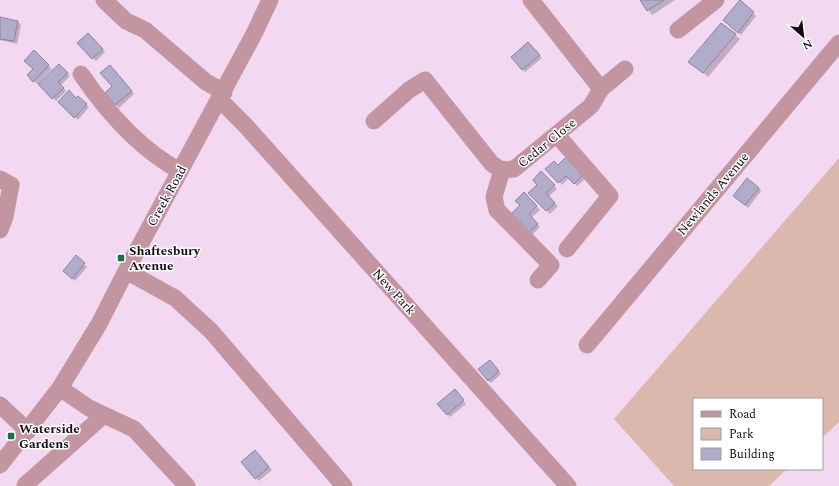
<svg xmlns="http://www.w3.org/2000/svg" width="839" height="486" font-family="Spectral,serif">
	<rect width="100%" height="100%" fill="#f3d8f2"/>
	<!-- green -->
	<path fill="#dab8ae" d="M839,158V422L822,438V399H694V469H787L769,486H674L614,419Z"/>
	<!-- shadow -->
	<path fill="#0003" d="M641,0H675L652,15Z
		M740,2L756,16L741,35L728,23Z
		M0,18L18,22L21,25L17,44L0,40Z
		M88,34L105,52L96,61L78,43Z
		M735,35L740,39L708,77L690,62Z
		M531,46L542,58L525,72L523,69Z
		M34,52L52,69L37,84L28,75L34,69Z
		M59,65L70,76L61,85L66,91L56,101L40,84Z
		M113,69L134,94L119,108L106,93L113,87Z
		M78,97L89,107L78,120L59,102L76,99Z
		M566,159L585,179L577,186L569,178L562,185L547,169L558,166Z
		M541,173L557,189L548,197L558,206L550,214L530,193L539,185Z
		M759,188L761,191L748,208L737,198Z
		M524,194L540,210L531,218L540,227L532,235L513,214L521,205Z
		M76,257L87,267L75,281L67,274Z
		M492,364L501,374L491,383L488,380Z
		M458,393L466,404L450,417L447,414Z
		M258,454L272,470L259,481L256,478Z"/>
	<!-- building -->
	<path fill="#b0acca" stroke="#8984a2" d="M640,0H664L647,11Z
		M740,0L754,12L738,33L723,20Z
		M0,17L18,21L14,41L0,39Z
		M721,23L736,34L703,73L688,62Z
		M88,33L103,49L92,59L77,43Z
		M528,42L540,55L522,70L511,57Z
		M34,50L49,65L33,82L27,75L33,69L24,61Z
		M59,64L68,73L58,82L64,88L52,99L38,84Z
		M110,65L132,91L115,105L105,93L112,86L100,73Z
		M69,90L76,98L78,96L87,104L74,118L58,102Z
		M566,157L583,175L574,184L566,176L558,183L545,169L554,161L558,165Z
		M541,171L555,185L546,193L555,203L546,211L528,193L537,185L533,180Z
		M747,178L759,188L745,205L733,196Z
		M524,192L537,206L529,214L538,224L529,232L511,214L520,205L515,201Z
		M76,255L85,263L72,279L63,271Z
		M490,360L499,371L488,381L478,369Z
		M455,389L464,400L447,415L437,404Z
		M255,450L269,467L255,479L241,462Z"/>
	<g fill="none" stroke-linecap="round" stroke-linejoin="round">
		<!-- minor -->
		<path stroke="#c295a1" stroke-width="17" d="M104,0L126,21L145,30L206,82L224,92
			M678,30L716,0
			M81,74C107,112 139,149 180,171
			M601,89L625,69
			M220,100L246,126L568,486
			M374,121L409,90L425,80L492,164L502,170L514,169L591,106L601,89L531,0
			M557,135L610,196L567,249
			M502,170L494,197L497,210L551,265L538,280
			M0,179L11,185L5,217L0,230
			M126,271L175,298L211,331L344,486
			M587,345L839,43
			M60,388L89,408L134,429L187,486
			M0,405L28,431
			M0,465L60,388L99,324L126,271L255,32L270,0
			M25,485L104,415"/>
	</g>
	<!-- markers -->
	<g fill="#1c7143" stroke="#fff" stroke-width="1.5">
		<rect x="117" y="254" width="8" height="8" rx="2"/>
		<rect x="7" y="432" width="8" height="8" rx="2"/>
	</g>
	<g text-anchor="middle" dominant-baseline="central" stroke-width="3" stroke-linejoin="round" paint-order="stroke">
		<!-- street labels -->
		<g font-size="13" fill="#130a13" stroke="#fff">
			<text transform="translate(547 143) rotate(-39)">Cedar Close</text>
			<text transform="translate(713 194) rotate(-50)">Newlands Avenue</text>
			<text transform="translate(167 196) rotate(-61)">Creek Road</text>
			<text transform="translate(394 292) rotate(48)">New Park</text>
		</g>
		<!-- poi labels -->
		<g font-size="13" font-weight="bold" fill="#130a13" stroke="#fff" text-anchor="start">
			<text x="129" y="251">Shaftesbury<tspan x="129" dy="15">Avenue</tspan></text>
			<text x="19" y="429">Waterside<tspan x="19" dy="15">Gardens</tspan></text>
		</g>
	</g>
	<!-- legend -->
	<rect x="693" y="398" width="130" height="72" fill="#ffffff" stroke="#a19da1"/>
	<rect x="701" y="411" width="20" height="6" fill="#c295a1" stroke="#a19da1"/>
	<text x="729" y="418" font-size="12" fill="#130a13">Road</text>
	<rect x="701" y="428" width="20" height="12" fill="#dab8ae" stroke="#a19da1"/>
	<text x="729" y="438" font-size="12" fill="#130a13">Park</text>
	<rect x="701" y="448" width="20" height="12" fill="#b0acca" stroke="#a19da1"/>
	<text x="729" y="458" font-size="12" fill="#130a13">Building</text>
	<!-- north arrow -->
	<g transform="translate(803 36) rotate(152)" stroke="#ffffff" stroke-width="3" paint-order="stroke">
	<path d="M0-3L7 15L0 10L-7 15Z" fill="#130a13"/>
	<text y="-6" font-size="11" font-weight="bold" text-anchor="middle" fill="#130a13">N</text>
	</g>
</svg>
